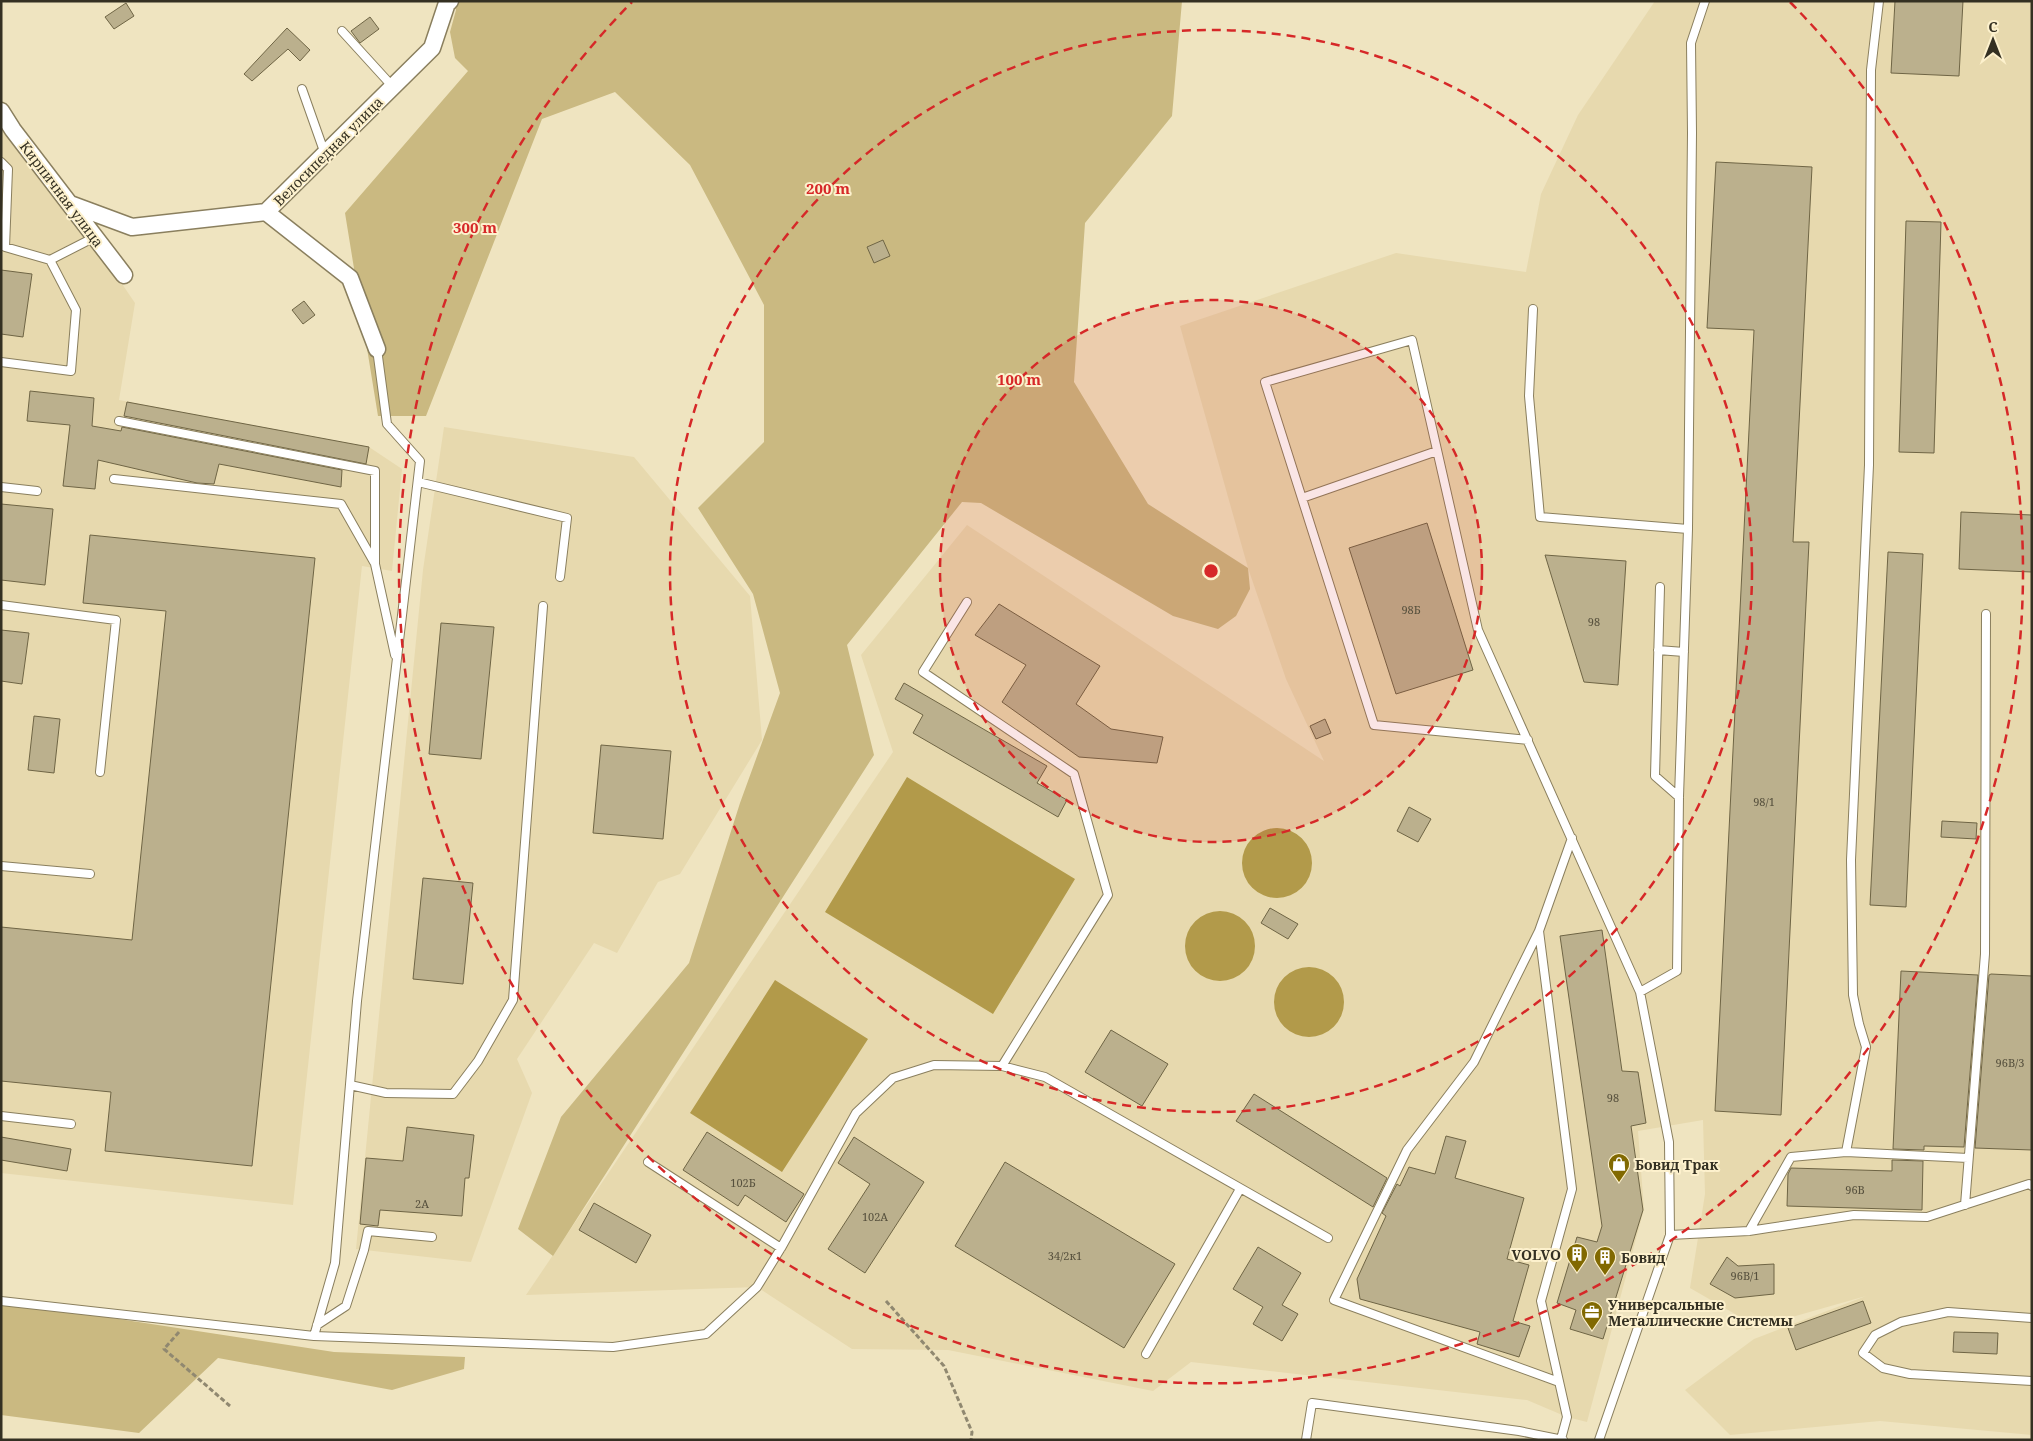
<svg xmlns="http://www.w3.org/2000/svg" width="2033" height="1441" font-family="'Noto Serif',serif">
	<rect width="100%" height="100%" fill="#efe4c0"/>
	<!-- built -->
	<path fill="#e7d9ae" d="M1655,1H2032V1435L1880,1421L1730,1435L1685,1390L1754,1339L1866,1296L1746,1330L1742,1318L1690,1288L1705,1194L1703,1120L1638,1131L1644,1209L1587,1422L1567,1417L1527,1400L1191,1362L1153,1391L948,1350L852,1349L757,1287L526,1295L893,752L861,655L967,525L1324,761L1286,679L1248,568L1180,326L1396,253L1526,272L1541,194L1578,115Z
		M1,106L135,303L119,400L369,447L402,469L392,571L362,566L293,1205L1,1173Z
		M444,427L634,457L750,596L762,740L680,874L658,882L617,953L594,943L517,1059L532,1093L471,1262L356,1249L423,570Z"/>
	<!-- green -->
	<path fill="#cab981" d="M453,1H1182L1172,116L1085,223L1074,382L1148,504L1248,568L1250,589L1236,616L1218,629L1173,616L981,503L962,502L847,645L874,755L553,1256L518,1229L561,1117L689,963L740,803L780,693L753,594L698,508L764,442V305L690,165L615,92L542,119L426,416H378L345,213L468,71L455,58L450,32L456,10Z
		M1,1301L334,1352L465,1357L464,1369L392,1390L218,1358L139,1433L1,1415Z"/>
	<!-- water -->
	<path fill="#b29a4a" d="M907,777L1075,879L993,1014L825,912Z
		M1242 863a35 35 0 1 1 70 0a35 35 0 1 1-70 0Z
		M1185 946a35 35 0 1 1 70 0a35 35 0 1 1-70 0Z
		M1274 1002a35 35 0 1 1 70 0a35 35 0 1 1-70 0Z
		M775,980L868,1039L782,1172L690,1113Z"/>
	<!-- building -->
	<path fill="#bbb08d" stroke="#6f6545" d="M1895,1H1963L1959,76L1891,73Z
		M126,3L134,16L114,29L105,17Z
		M370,17L379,29L360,43L351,31Z
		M287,28L310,50L300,61L288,49L252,81L244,74Z
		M1716,162L1812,167L1793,542H1809L1781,1115L1715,1111L1754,330L1707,328Z
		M1906,221L1941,222L1934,453L1899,452Z
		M883,240L890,256L874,263L867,247Z
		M1,270L32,274L23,337L1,334Z
		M304,301L315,315L303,324L292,310Z
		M30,391L94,398L92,426L121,431L122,427L342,470L341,487L219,464L214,484L197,483L98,460L95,489L63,486L70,425L27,421Z
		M127,402L369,447L366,464L124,416Z
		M1,504L53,509L45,585L1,580Z
		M1961,512L2032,515V572L1959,569Z
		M1427,523L1473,670L1396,694L1349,548Z
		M90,535L315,558L252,1166L105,1151L111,1092L1,1081V927L132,940L166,611L83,603Z
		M1888,552L1923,554L1906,907L1870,905Z
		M1545,555L1626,561L1618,685L1584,682Z
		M999,604L1100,666L1076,704L1111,729L1163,737L1157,763L1079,757L1002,702L1026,665L975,635Z
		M441,623L494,627L481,759L429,754Z
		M1,630L29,633L22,684L1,681Z
		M904,683L1047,766L1037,783L1067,800L1058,817L913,733L923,715L895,699Z
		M34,716L60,719L54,773L28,770Z
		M1325,719L1331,733L1316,739L1310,726Z
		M601,745L671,751L663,839L593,833Z
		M1409,807L1431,819L1418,842L1397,831Z
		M1942,821L1977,823L1976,839L1941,837Z
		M423,878L473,883L463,984L413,979Z
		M1270,908L1298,924L1288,939L1261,923Z
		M1602,930L1622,1071L1638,1072L1646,1123L1631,1126L1643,1210L1603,1339L1570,1329L1576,1310L1557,1303L1577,1237L1597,1242L1602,1226L1560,936Z
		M1901,971L1978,975L1964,1147L1924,1146V1150L1893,1149Z
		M1991,974L2032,976V1150L1975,1148L1989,975Z
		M1111,1030L1168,1064L1142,1106L1085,1072Z
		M1254,1094L1387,1178L1373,1207L1236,1121Z
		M407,1127L474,1135L469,1178H465L462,1216L380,1210L378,1226L360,1224L366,1158L403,1161Z
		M707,1132L804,1194L786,1222L745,1195L738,1206L683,1170Z
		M1446,1136L1466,1141L1455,1178L1524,1198L1507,1259L1529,1265L1513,1321L1530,1326L1519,1357L1477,1344L1480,1332L1360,1299L1357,1279L1386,1216L1382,1213L1397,1184L1400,1186L1409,1167L1435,1174Z
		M1,1137L71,1149L67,1171L1,1160Z
		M854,1137L924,1182L865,1273L828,1249L870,1184L838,1163Z
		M1892,1160L1923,1161L1922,1210L1787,1206L1788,1174L1791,1168L1892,1171Z
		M1005,1162L1175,1264L1124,1348L955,1246Z
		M594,1203L651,1235L636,1263L579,1230Z
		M1258,1247L1301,1273L1282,1305L1298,1314L1282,1341L1253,1324L1263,1307L1233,1289Z
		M1727,1257L1738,1266L1774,1264V1294L1735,1298L1710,1284Z
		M1863,1301L1871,1323L1796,1350L1788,1328Z
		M1954,1332L1998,1333L1997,1354L1953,1352Z"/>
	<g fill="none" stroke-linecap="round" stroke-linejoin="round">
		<!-- service casing -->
		<g stroke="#8a7f5e" stroke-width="10">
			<path id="service" d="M342,31L393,87
				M302,89L325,154
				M1,162L8,169L5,247L50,260L76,310L71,371L1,362
				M50,260L95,237
				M1533,309L1529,396L1540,517L1688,529
				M119,421L375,471V564L395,655
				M114,479L341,504L374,562
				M418,482L567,518L560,577
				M1,487L37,491
				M1302,498L1437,451
				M1660,587L1655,776L1679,797
				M967,602L923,672L1074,774L1108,895L1002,1066
				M1,605L116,620L100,772
				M1658,650L1684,652
				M1528,740L1374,725L1265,382L1412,340L1478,630L1640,992L1669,1142L1670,1235L1599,1440
				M1,866L90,874
				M1539,931L1474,1062L1407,1150L1334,1300L1559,1382
				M1640,992L1677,971L1679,797L1688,529L1692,133L1691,43L1705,1
				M350,1085L386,1093L453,1094L478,1061L513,1000L543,606
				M1,1116L71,1124
				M1846,1152L1968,1158
				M648,1162L781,1248
				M1965,1205L1985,954L1986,614
				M1749,1231L1791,1157L1846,1152L1866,1047L1859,1024L1853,995L1851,860L1869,465L1871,70L1879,1
				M1670,1235L1749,1231L1854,1215L1927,1217L2029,1184L2032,1186
				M1,1301L314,1336L335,1263L357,1001L420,461L387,424L377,349
				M2032,1318L1948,1312L1901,1322L1875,1335L1863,1353L1883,1368L1910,1374L2032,1381
				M317,1325L346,1306L364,1250L368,1231L432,1237
				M314,1336L613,1347L706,1334L757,1287L781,1248L856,1113L893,1078L934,1065L1002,1066L1045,1077L1328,1238
				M1146,1354L1240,1189
				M1561,1439L1567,1417L1541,1301L1572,1189L1539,931L1572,838
				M1306,1440L1312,1403L1519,1431L1563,1440"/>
		</g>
		<!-- minor casing -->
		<g stroke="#8a7f5e" stroke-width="19">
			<path id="minor" d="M1,111L13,130L124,275
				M70,204L132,227L266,212L432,48L447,3L450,1
				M266,212L350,278L377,349"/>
		</g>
		<!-- path -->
		<path stroke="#908870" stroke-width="3" stroke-dasharray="5 2.5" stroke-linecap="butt" d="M886,1301L944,1366L972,1432L971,1440
			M179,1332L164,1349L230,1406"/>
		<!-- service -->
		<use href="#service" stroke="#fff" stroke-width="8"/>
		<!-- minor -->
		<use href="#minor" stroke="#fff" stroke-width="16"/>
	</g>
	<!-- distance rings -->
	<circle cx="1211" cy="571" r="271" fill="#d62828" fill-opacity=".12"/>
	<g fill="none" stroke="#d62828" stroke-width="2.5" stroke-dasharray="9 6">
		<circle cx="1211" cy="571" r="271"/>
		<circle cx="1211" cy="571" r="541"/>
		<path d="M1790 2A812 812 0 1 1 632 2"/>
	</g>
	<!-- icons -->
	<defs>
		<g id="shop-pin" transform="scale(1.125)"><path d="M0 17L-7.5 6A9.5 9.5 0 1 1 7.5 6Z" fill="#816901" stroke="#fdf1cd"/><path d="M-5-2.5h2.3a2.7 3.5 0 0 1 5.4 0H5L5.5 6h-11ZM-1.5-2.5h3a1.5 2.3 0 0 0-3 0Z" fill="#fff"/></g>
		<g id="building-pin" transform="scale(1.125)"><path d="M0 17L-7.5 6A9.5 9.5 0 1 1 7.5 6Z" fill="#816901" stroke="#fdf1cd"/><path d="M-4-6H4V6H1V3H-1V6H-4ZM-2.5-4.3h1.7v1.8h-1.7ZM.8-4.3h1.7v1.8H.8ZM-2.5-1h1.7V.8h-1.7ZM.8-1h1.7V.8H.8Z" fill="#fff"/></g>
		<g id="office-pin" transform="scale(1.125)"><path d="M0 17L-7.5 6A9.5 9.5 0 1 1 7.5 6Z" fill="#816901" stroke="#fdf1cd"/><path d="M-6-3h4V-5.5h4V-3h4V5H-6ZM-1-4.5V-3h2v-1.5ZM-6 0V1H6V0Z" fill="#fff"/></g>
	</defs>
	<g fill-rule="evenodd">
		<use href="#shop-pin" x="1619" y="1164"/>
		<use href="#building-pin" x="1577" y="1254"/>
		<use href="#building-pin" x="1605" y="1257"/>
		<use href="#office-pin" x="1592" y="1312"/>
	</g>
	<g text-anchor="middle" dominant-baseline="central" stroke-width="4" stroke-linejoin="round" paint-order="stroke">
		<!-- number labels -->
		<g font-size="11" fill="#56503d">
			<text x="1411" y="609">98Б</text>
			<text x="1594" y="621">98</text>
			<text x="1764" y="801">98/1</text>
			<text x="2010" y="1062">96В/3</text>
			<text x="1613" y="1097">98</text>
			<text x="743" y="1182">102Б</text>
			<text x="1855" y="1189">96В</text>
			<text x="422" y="1203">2А</text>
			<text x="875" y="1216">102А</text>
			<text x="1065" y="1255">34/2к1</text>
			<text x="1745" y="1275">96В/1</text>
		</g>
		<!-- street labels -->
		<g font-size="14" fill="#343022" stroke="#fdf1cd">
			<text transform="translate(328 151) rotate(-45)">Велосипедная улица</text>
			<text transform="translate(62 194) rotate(53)">Кирпичная улица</text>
		</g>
		<!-- poi labels -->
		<g font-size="14" font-weight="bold" fill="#343022" stroke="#fdf1cd" text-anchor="start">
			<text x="1635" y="1164">Бовид Трак</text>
			<text x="1561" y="1254" text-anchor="end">VOLVO</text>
			<text x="1621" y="1257">Бовид</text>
			<text x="1608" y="1304">Универсальные<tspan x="1608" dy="16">Металлические Системы</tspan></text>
		</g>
	</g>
	<circle cx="1211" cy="571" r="8" fill="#d62828" stroke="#fdf1cd" stroke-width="2.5"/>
	<g font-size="15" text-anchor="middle" font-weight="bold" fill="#d62828" stroke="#fdf1cd" stroke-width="4" stroke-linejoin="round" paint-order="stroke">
		<text x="828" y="194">200 m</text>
		<text x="475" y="233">300 m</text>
		<text x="1019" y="385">100 m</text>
	</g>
	<!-- border -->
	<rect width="2033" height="1441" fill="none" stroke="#343022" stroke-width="5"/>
	<!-- north arrow -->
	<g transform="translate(1993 40)" stroke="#fdf1cd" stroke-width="4" paint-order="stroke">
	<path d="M0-4L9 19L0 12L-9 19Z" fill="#343022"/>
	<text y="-8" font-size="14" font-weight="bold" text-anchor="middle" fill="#343022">С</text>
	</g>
</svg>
